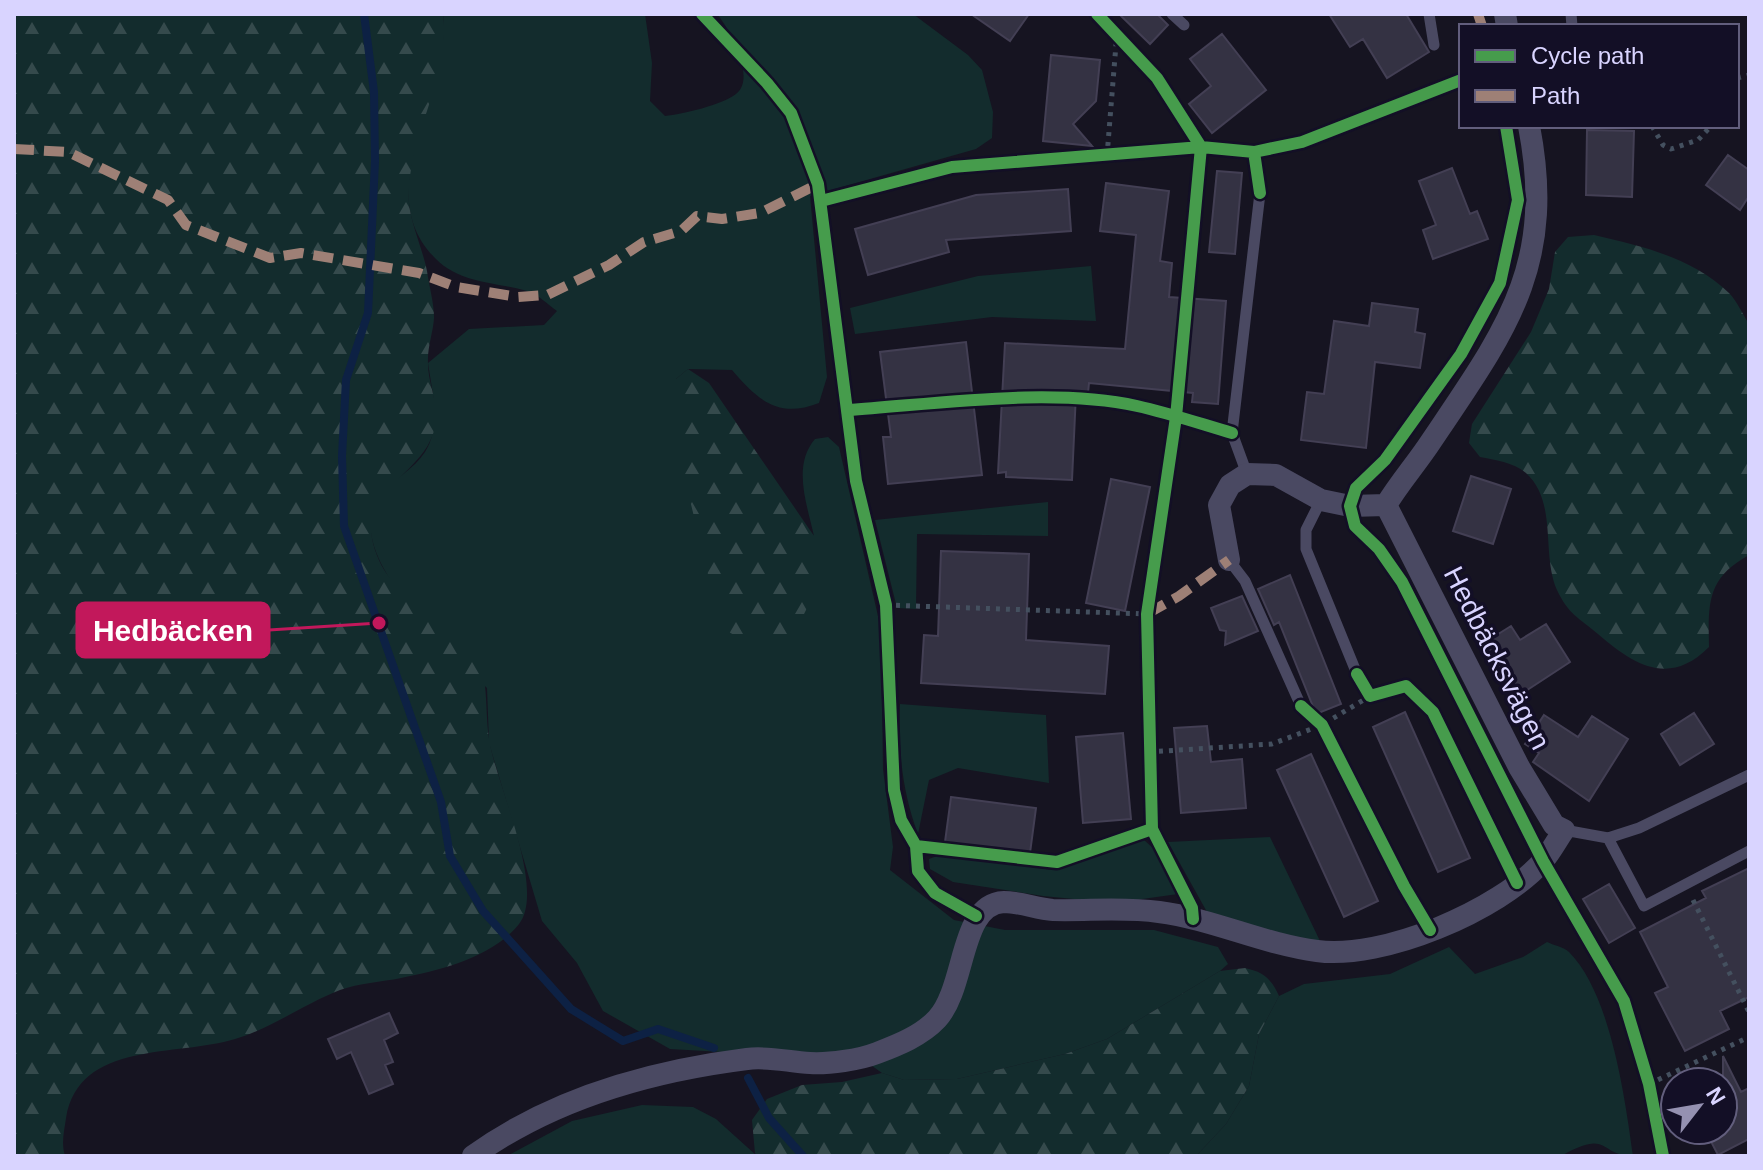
<svg xmlns="http://www.w3.org/2000/svg" width="1763" height="1170" font-family="Helvetica,sans-serif">
	<defs>
		<pattern id="forest-firs" width="22" height="20" patternUnits="userSpaceOnUse" patternTransform="scale(2)"><rect width="22" height="20" fill="#132c2d"/><path d="M5 1l3.5 6h-7zM16 11l3.5 6h-7z" fill="#354a4c"/></pattern>
	</defs>
	<rect width="100%" height="100%" fill="#161421"/>
	<!-- grass -->
	<path fill="#132c2d" d="M443,14H645L652,63L650,101L665,116C683,114 722,105 736,94C757,78 729,28 717,14H913L968,55L982,70L993,112L992,138L976,149L810,196L827,377L819,403C778,419 758,400 732,370L688,369L676,379L814,536C807,504 792,466 815,439L828,437L839,447L881,629L883,769L893,847L890,870L954,920L1005,930H1154L1218,947L1228,964L1220,971L1107,1039L1065,1054L957,1079L904,1080L882,1073L854,1053L757,1054L670,1049L603,1011L577,963L542,921L489,743L487,688C451,650 335,551 381,494C394,479 414,469 425,452C442,425 432,392 428,363L469,329L544,325L557,311C548,305 538,294 527,291C496,282 461,284 436,259C366,190 453,92 443,14Z
		M1091,266L1096,321L992,317L855,334L850,308L978,276Z
		M1048,502V536L917,534L916,609L897,608L875,520Z
		M900,704L1046,715L1049,783L958,768L929,780L918,834C902,791 898,750 900,704Z
		M1270,837L1320,941L1288,938L1207,912L1168,842Z
		M1143,839L1155,850L1178,894L1114,903L1043,896L953,882L930,869L929,859L940,855L1053,870Z
		M1547,942C1553,945 1564,947 1569,952C1611,994 1625,1099 1633,1156C1598,1156 1611,1128 1561,1156H1196L1226,1124L1249,1086L1259,1034L1279,996L1304,984L1390,974L1449,947L1475,974L1523,957Z
		M642,1105L693,1107L716,1119L757,1156H507L572,1121Z"/>
	<!-- forest -->
	<path fill="url(#forest-firs)" d="M14,14H443C452,78 405,138 409,204C411,223 423,251 427,271C429,286 434,303 434,318C433,333 427,348 428,364C428,382 437,400 436,418C433,476 353,484 375,550C394,609 452,604 476,652C490,682 484,713 490,744C497,784 546,890 519,924C493,957 441,970 401,978C381,982 359,983 340,990C304,1004 272,1028 235,1039C177,1057 79,1040 66,1118C64,1132 61,1143 65,1156H14Z
		M1594,235C1642,246 1693,258 1729,293C1737,301 1743,315 1749,324V555C1707,578 1708,603 1709,647C1669,687 1634,665 1598,634C1578,617 1569,615 1557,590C1541,554 1558,502 1526,473C1513,462 1495,460 1480,457L1469,443L1472,424L1531,332L1549,289L1555,252L1568,237Z
		M688,369L709,383L814,536L815,575L808,606L791,640L744,641L729,632L711,587L682,467L676,379Z
		M1245,968C1263,972 1271,978 1279,996L1259,1034L1249,1086L1226,1124L1196,1156H757L755,1153L752,1120L767,1099L802,1085L842,1082L882,1073L904,1080L957,1079L1065,1054L1107,1039L1220,971Z"/>
	<g fill="none" stroke-linecap="round" stroke-linejoin="round">
		<!-- stream -->
		<path stroke="#0d2144" stroke-width="8" d="M364,14L374,92L375,161L368,313L346,380L342,456L344,526L441,802L450,856L483,911L571,1009L623,1041L658,1029L714,1048
			M748,1078L769,1118L803,1156"/>
	</g>
	<!-- building -->
	<path fill="#343243" stroke="#433f54" stroke-width="2" d="M971,14H1029L1010,41Z
		M1119,14H1157L1168,25L1150,44Z
		M1329,14H1406L1429,52L1387,78L1363,39L1350,47Z
		M1222,34L1266,90L1212,133L1189,104L1211,86L1190,59Z
		M1051,55L1100,60L1096,101L1073,124L1092,146L1043,141Z
		M1587,130L1634,131L1632,197L1586,195Z
		M1728,155L1749,170V196L1740,210L1706,185Z
		M1452,168L1470,214L1477,211L1488,239L1433,259L1423,230L1436,225L1419,181Z
		M1217,171L1242,173L1235,254L1209,252Z
		M1106,183L1169,191L1160,261L1172,263L1169,297L1226,301L1218,404L1192,402L1193,393L1089,383L1088,393H1076L1072,480L1006,477V472L998,473L1005,343L1125,349L1136,235L1100,231Z
		M1068,189L1071,231L946,240L949,252L868,275L855,229L976,195Z
		M1372,303L1418,309L1415,332L1425,334L1420,368L1375,362L1366,448L1301,440L1307,392L1324,394L1334,321L1369,326Z
		M966,342L982,475L888,484L883,437H891L880,352Z
		M1471,476L1511,489L1493,544L1453,531Z
		M1111,479L1150,487L1125,611L1086,603Z
		M941,551L1029,554L1026,640L1109,646L1105,694L921,683L924,635L938,636Z
		M1290,575L1341,704L1316,714L1279,622L1274,625L1258,589Z
		M1242,596L1258,631L1225,645L1226,631L1220,630L1211,608Z
		M1546,624L1570,662L1518,696L1484,643L1511,626L1520,640Z
		M1405,712L1470,858L1438,872L1373,727Z
		M1694,713L1714,744L1680,765L1661,734Z
		M1544,715L1578,737L1592,716L1628,739L1589,801L1533,762L1539,753L1525,744Z
		M1207,726L1211,762L1242,759L1246,808L1181,813L1174,728Z
		M1123,733L1131,819L1083,823L1076,737Z
		M1311,754L1378,901L1344,917L1277,770Z
		M951,797L1036,808L1030,853L945,842Z
		M1749,868V997L1720,1011L1729,1029L1685,1051L1655,993L1668,987L1640,932L1706,898L1702,891Z
		M1609,884L1635,928L1609,943L1583,899Z
		M389,1013L398,1033L384,1040L393,1062L385,1065L393,1084L369,1094L351,1052L337,1059L328,1039Z
		M1723,1056L1741,1092L1749,1088V1139L1718,1155L1705,1130H1723Z"/>
	<g fill="none" stroke-linecap="round" stroke-linejoin="round">
		<!-- path -->
		<path stroke="#44505f" stroke-width="5" stroke-dasharray="4 6" stroke-linecap="butt" d="M1737,78L1749,75
			M1652,126L1663,145L1671,149L1698,140L1711,126
			M1107,156L1117,32
			M886,605L1147,614
			M1149,752L1272,744L1322,725L1370,696
			M1693,900L1749,1012
			M1649,1084L1749,1037"/>
		<!-- service -->
		<path stroke="#4a4962" stroke-width="11" d="M1172,14L1184,25
			M1429,14L1434,45
			M1571,14L1572,26
			M1247,474L1232,433L1260,193
			M1321,500L1306,530V549L1357,674
			M1229,560L1245,581L1301,706
			M1564,830L1608,838L1639,828L1749,775
			M1608,838L1644,906L1749,851"/>
		<!-- minor -->
		<path stroke="#4a4962" stroke-width="22" d="M1505,14L1507,26
			M1229,560L1219,505L1230,485L1247,474L1276,475L1321,500L1350,506L1386,505
			M473,1156C552,1099 651,1071 747,1059C768,1056 789,1062 810,1063C829,1064 859,1060 877,1053C898,1045 921,1036 937,1019C967,986 959,904 1004,902C1020,902 1037,909 1053,910C1088,911 1124,907 1159,912C1213,919 1263,944 1317,951C1382,960 1499,911 1543,861C1551,852 1557,840 1564,830L1554,825L1519,767L1386,505C1400,482 1417,463 1432,440C1506,330 1556,266 1529,126"/>
		<!-- quiet -->
		<path stroke="#9e8076" stroke-width="10" stroke-dasharray="20 10" stroke-linecap="butt" d="M1478,14L1482,26
			M14,149L68,152L168,200L186,225L270,258L301,253L419,273L456,287L518,297L547,295L609,265L644,242L681,231L697,216L722,219L760,213L818,184
			M1147,614L1179,596L1229,560"/>
		<!-- cycleway casing -->
		<g stroke="#130f26" stroke-width="17">
			<path id="cycleway" d="M702,14L767,83L791,113L818,184L856,481L886,605L894,790L901,820L916,846L918,871L935,893L976,916
				M1097,14L1157,78L1201,147L1176,417L1147,614L1152,829L1192,908L1193,919
				M1506,126L1518,200L1500,283L1461,354L1385,460L1356,488L1350,506L1355,526L1379,549L1402,582L1543,861L1624,1001L1649,1084L1663,1156
				M1254,152L1302,142L1461,80
				M821,201L952,167L1201,147L1254,152L1260,193
				M848,410C937,404 1051,387 1137,406C1169,413 1201,424 1232,433
				M1357,674L1370,696L1406,686L1433,712L1517,883
				M1301,706L1322,725L1404,886L1430,930
				M916,846L1057,862L1152,829"/>
		</g>
		<!-- cycleway -->
		<use href="#cycleway" stroke="#469c4c" stroke-width="12"/>
	</g>
	<g text-anchor="middle" dominant-baseline="central" stroke-width="7" stroke-linejoin="round" paint-order="stroke">
		<!-- street labels -->
		<g font-size="28" fill="#d9d4ff" stroke="#130f26">
			<text transform="translate(1497 658) rotate(63)">Hedbäcksvägen</text>
		</g>
	</g>
	<!-- callouts -->
	<path fill="none" stroke="#c2185b" stroke-width="3" d="M379 623L269 630"/>
	<circle fill="#c2185b" stroke="#130f26" stroke-width="3" cx="379" cy="623" r="8"/>
	<rect fill="#c2185b" stroke="#c2185b" stroke-width="3" x="77" y="603" width="192" height="54" rx="8"/>
	<g font-size="30" text-anchor="middle" font-weight="bold" fill="#fff">
		<text x="173" y="641">Hedbäcken</text>
	</g>
	<!-- border -->
	<rect width="1763" height="1170" fill="none" stroke="#d9d4ff" stroke-width="32"/>
	<!-- legend -->
	<rect x="1459" y="24" width="280" height="104" fill="#130f26" stroke="#625e7d" stroke-width="2"/>
	<rect x="1475" y="50" width="40" height="12" fill="#469c4c" stroke="#625e7d" stroke-width="2"/>
	<text x="1531" y="64" font-size="24" fill="#d9d4ff">Cycle path</text>
	<rect x="1475" y="90" width="40" height="12" fill="#9e8076" stroke="#625e7d" stroke-width="2"/>
	<text x="1531" y="104" font-size="24" fill="#d9d4ff">Path</text>
	<!-- north arrow -->
	<g transform="translate(1699 1106) rotate(59)"><circle r="38" fill="#130f26" stroke="#625e7d" stroke-width="2"/>
	<path d="M0-6L14 30L0 20L-14 30Z" fill="#9591b1"/>
	<text y="-12" font-size="22" font-weight="bold" text-anchor="middle" fill="#d9d4ff">N</text>
	</g>
</svg>
